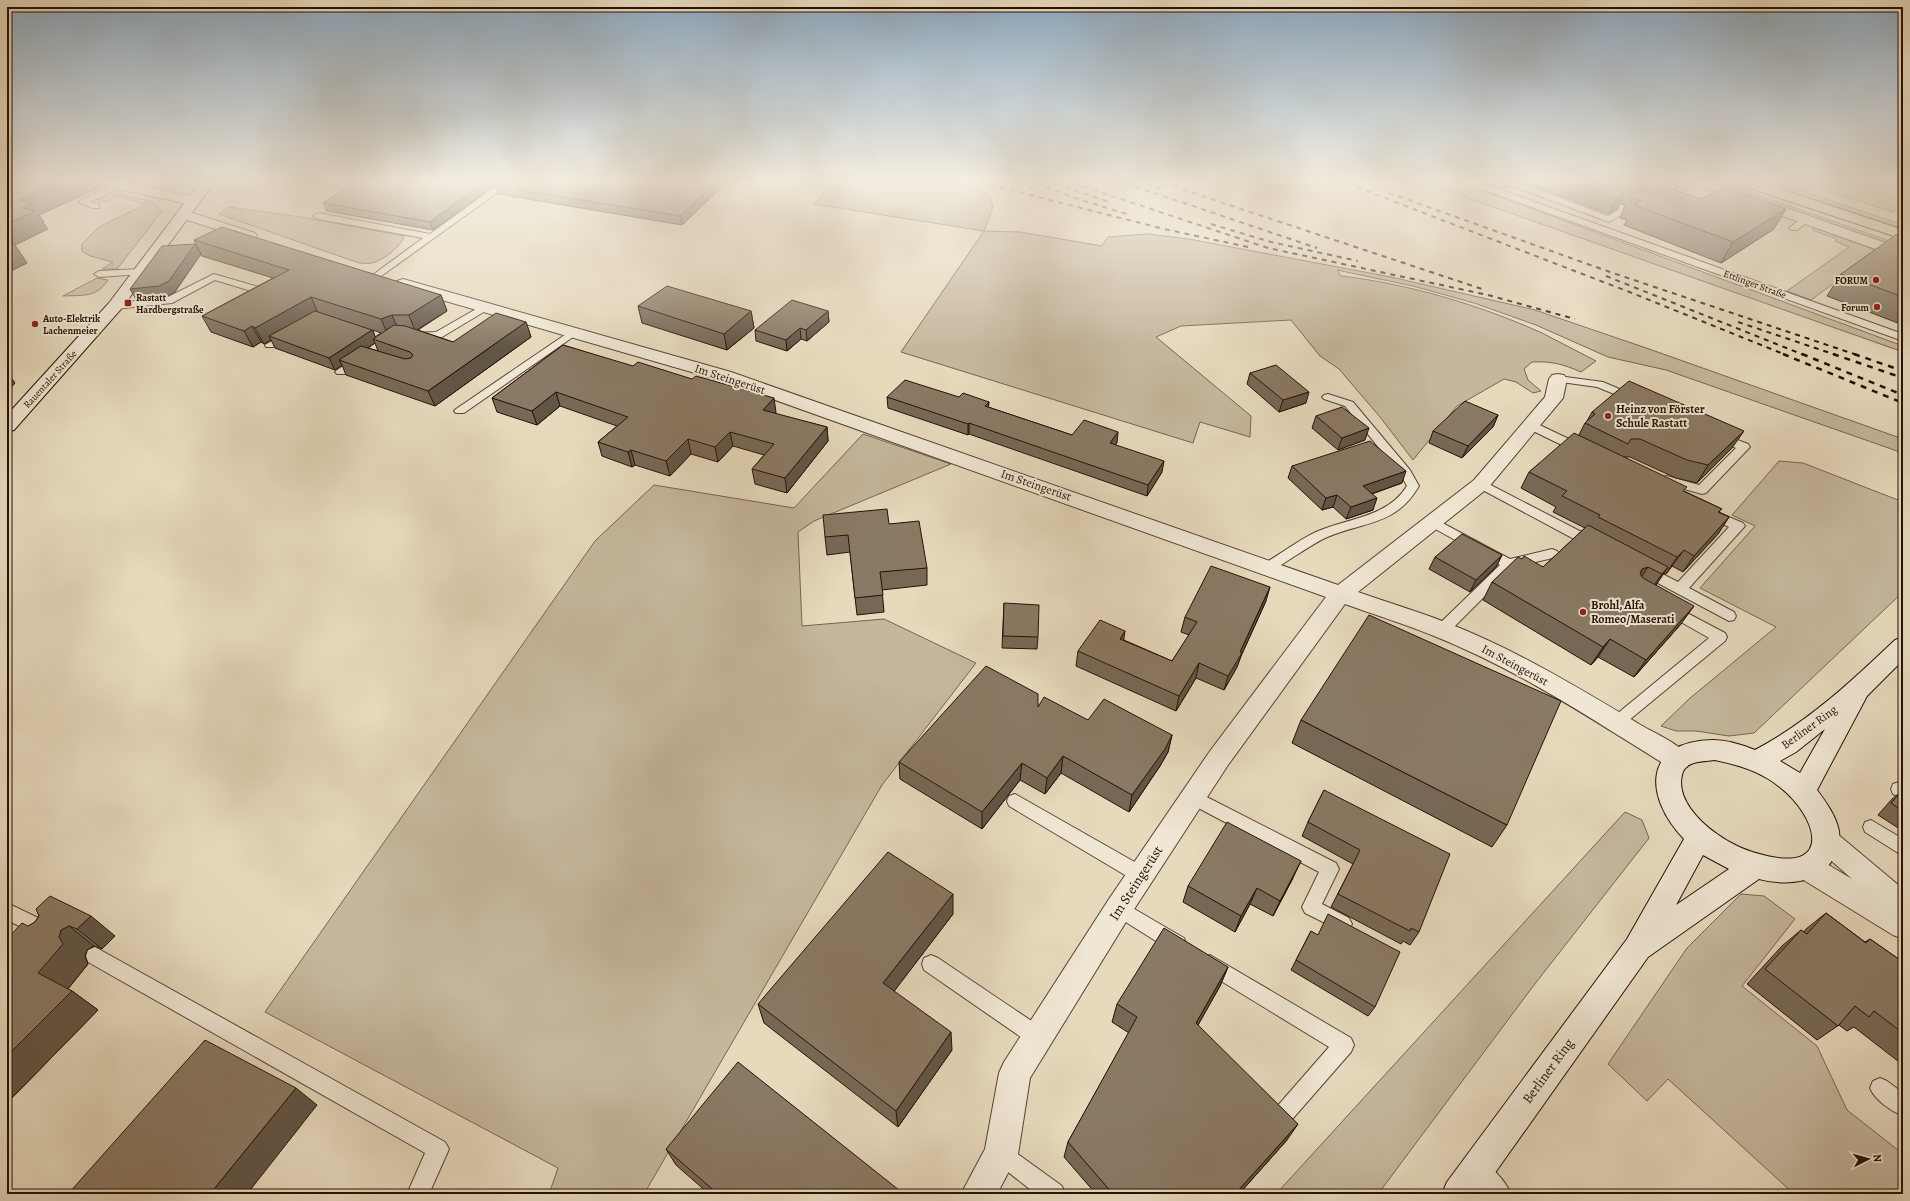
<svg xmlns="http://www.w3.org/2000/svg" width="1910" height="1201" font-family="Alegreya,serif">
	<rect width="100%" height="100%" fill="#e6d9bc"/>
	<filter id="stains"><feTurbulence type="fractalNoise" baseFrequency=".005" numOctaves="4"/><feColorMatrix values="0 0 0 0 .2 0 0 0 0 .09 0 0 0 0 .02 0 0 0 .5 -.17"/></filter>
	<radialGradient id="worn" r=".72"><stop offset=".6" stop-color="#630" stop-opacity="0"/><stop offset="1" stop-color="#630" stop-opacity=".3"/></radialGradient>
	<!-- green -->
	<path fill="#c5b79d" stroke="#766451" d="M835,180C882,180 949,172 990,196L993,207L984,231L1020,232L1102,246L1108,237L1148,234L1189,239L1391,277L1535,310L1649,349L1903,439V456L1897,451L1666,370L1608,357L1536,325L1474,303L1413,286L1337,270L1341,276C1409,284 1480,305 1542,333C1560,342 1578,352 1596,361L1581,372C1563,364 1551,361 1532,362L1524,369L1528,380L1541,391L1533,393L1516,382L1504,379L1457,406L1413,460L1380,417L1339,369L1320,356L1291,320L1181,326L1156,337L1251,416L1250,437L1200,422L1193,443L901,352L984,231L814,204Z
		M1417,180H1454L1903,346V352Z
		M1705,180H1716L1892,242L1888,245Z
		M1754,180H1768L1903,225V228Z
		M1796,180L1820,182L1822,180H1903V202L1893,212Z
		M111,192L153,202L162,211L117,269H102L113,262L90,256L82,251V244L99,227L146,204L116,196L104,202L96,199Z
		M229,207L308,218L404,236C401,247 383,260 372,263C368,264 363,263 359,263L219,214Z
		M1815,228L1878,251L1811,300L1787,291L1849,247L1835,241L1837,239L1812,230Z
		M97,278L108,280C96,298 83,295 63,296Z
		M863,434L951,464L814,521L798,532L802,626L884,619L976,663L882,785L644,1194H549L558,1168L265,1012L595,541L654,485L794,508Z
		M1779,461L1803,463L1898,500L1903,489V592L1754,733L1729,736L1696,731H1676L1661,726L1689,699L1776,627L1700,588L1755,526L1732,515Z
		M1625,812L1642,820L1649,838L1534,985L1378,1194H1276Z
		M1741,894L1764,896L1795,919L1742,986L1817,1046L1847,1110L1903,1154V1194H1794L1668,1079L1647,1101L1608,1064L1687,948Z"/>
	<g fill="none" stroke-linecap="round" stroke-linejoin="round">
		<!-- lane casing -->
		<g stroke="#564333" stroke-width="2">
			<path id="lane" d="M505,180H515L377,279L372,276L374,274L423,238L318,219L313,216L318,213L430,234Z
				M1468,180H1474L1903,334V341L1468,184Z
				M1480,180H1500L1523,184L1608,216L1620,209L1598,201V197H1604L1631,209L1609,222L1518,188L1484,183Z
				M1668,180C1677,180 1682,180 1688,188L1665,201H1659V197L1679,187Z
				M118,182L122,185L121,187L90,202L99,204V208H93L78,202Z
				M1806,216L1811,219L1809,221L1797,230H1791L1789,228L1791,226Z
				M140,269L145,272L143,274L99,277L94,274L99,271Z
				M214,274L262,288L263,290L258,293L215,280L172,303L115,309L110,306L115,303L166,298Z
				M483,305L487,306L488,308L487,310L442,337L415,339L410,336L415,333L436,332Z
				M572,330L576,331L577,333L576,335L464,413H456L454,411L456,409Z
				M290,331L294,332L295,334L294,336L274,347H266L265,345Z
				M360,356L365,359L364,361L345,374H337L335,372L337,370Z
				M1558,376L1603,382L1638,397L1640,399L1634,402L1597,387L1554,381L1552,379L1554,377Z
				M1328,394L1353,402L1410,470L1419,486C1395,527 1363,521 1325,538C1307,547 1290,560 1273,570L1268,572L1263,570L1261,567L1263,564C1281,554 1297,541 1316,532C1347,518 1387,518 1407,486L1401,475L1345,406L1324,399L1322,397L1324,395Z
				M1531,421L1586,447L1588,450L1582,454L1578,453L1527,428L1525,425Z
				M1717,432L1748,444L1750,447L1706,493L1702,494L1663,483L1661,480L1663,477L1667,476L1699,485L1736,448L1713,439L1711,436L1713,433Z
				M1481,480L1599,541L1601,544L1599,547H1589L1477,487L1475,484L1477,481Z
				M1710,509L1743,523L1745,526L1689,588L1734,612L1736,616L1734,620L1729,621L1639,573L1637,570L1639,567L1644,565L1649,567L1678,582L1729,527L1705,516L1704,513L1705,510Z
				M1433,518L1510,559L1552,549L1557,551L1559,554L1557,557L1514,567L1447,634L1442,635L1437,634L1435,630L1437,626L1500,565L1428,525L1427,522L1428,519Z
				M1670,604L1725,633L1727,637L1725,641L1622,726L1617,728L1612,726L1609,722L1612,718L1709,638L1665,613L1663,609L1665,605Z
				M1899,782L1903,783V798L1893,794L1891,789L1893,784Z
				M1193,790L1336,863L1339,869L1322,904L1349,918L1352,924L1349,930L1343,932L1305,913L1302,907L1319,872L1187,802L1185,797L1187,792Z
				M1015,794L1147,869L1150,875L1147,881L1141,883L1135,881L1009,806L1007,801L1009,796Z
				M1871,820L1903,839V856L1865,832L1863,827L1865,822Z
				M1119,900L1184,938L1186,944L1184,950L1177,953L1170,950L1113,914L1110,908L1113,902Z
				M7,903L55,926L58,932L55,938L49,941L7,920Z
				M95,947L445,1142L449,1149L429,1194H407L425,1153L88,962L86,956L88,950Z
				M931,955L938,958L1045,1030L1048,1037L1045,1044L1038,1047L1031,1044L924,970L922,964L924,958Z
				M1210,955L1351,1038L1354,1045L1351,1052L1288,1124L1281,1127L1274,1124L1271,1117L1274,1110L1329,1047L1203,970L1201,964L1203,958Z
				M1880,1078L1887,1081L1903,1093V1116C1891,1111 1875,1100 1870,1088L1873,1081Z
				M1001,1143L1008,1147L1062,1186L1065,1194H1036L994,1161L990,1154L994,1147Z
				M1476,1158C1490,1164 1505,1180 1511,1194H1485L1468,1177L1465,1169L1468,1161Z"/>
		</g>
		<!-- street casing -->
		<g stroke="#564333" stroke-width="2">
			<path id="street" d="M88,180H115L193,197L198,198L200,201L198,204L193,205L95,184L90,183Z
				M1459,180H1483C1477,188 1465,188 1459,180Z
				M1687,180H1707L1897,247L1899,250L1897,253H1887L1689,183Z
				M183,210L255,233L257,236L255,239L250,240L178,217L176,214L178,211Z
				M403,279L731,372L1338,585L1474,480L1545,397L1549,379L1552,375L1558,374L1564,375L1567,379L1563,398L1488,488L1358,592C1389,603 1420,612 1450,624C1516,650 1579,688 1639,724C1654,733 1683,745 1691,760L1687,767L1678,770L1669,767C1593,720 1517,669 1434,636C1405,624 1375,615 1345,604L1228,765L1129,917L1030,1078L1018,1154L997,1194H961L985,1149L999,1073L1004,1062L1109,899L1210,751L1326,597L719,380L397,287L395,284L397,281Z
				M1826,828L1835,832L1903,889V939L1893,935L1797,876L1793,867L1797,858L1807,855L1817,858L1852,879L1817,848L1813,840L1817,832Z"/>
		</g>
		<!-- secondary casing -->
		<g stroke="#261105" stroke-width="2">
			<path id="secondary" d="M202,180H216L121,309L14,430L7,432V415L109,303Z
				M1903,637V660L1867,696L1817,790C1826,802 1836,816 1839,831C1840,840 1838,847 1835,855C1822,884 1786,886 1759,879L1648,957L1480,1194H1442L1447,1182L1627,939L1684,839C1643,796 1643,741 1713,740C1727,740 1743,745 1755,750C1808,722 1852,681 1895,640ZM1825,729L1800,773L1780,761L1796,752ZM1715,760C1739,765 1762,772 1781,788C1817,817 1833,871 1767,856C1749,852 1732,845 1717,834C1700,822 1676,799 1682,775C1683,770 1686,766 1691,764C1698,761 1707,761 1715,760ZM1703,855L1729,869L1676,905Z"/>
		</g>
		<!-- primary casing -->
		<g stroke="#261105" stroke-width="2">
			<path id="primary" d="M1732,180H1753L1903,230V239L1734,183Z"/>
		</g>
		<!-- lane -->
		<use href="#lane" fill="#efe6d3" fill-rule="evenodd"/>
		<!-- street -->
		<use href="#street" fill="#efe6d3" fill-rule="evenodd"/>
		<!-- secondary -->
		<use href="#secondary" fill="#efe6d3" fill-rule="evenodd"/>
		<!-- primary -->
		<use href="#primary" fill="#e6d9bc" fill-rule="evenodd"/>
		<!-- rail-far1 -->
		<path stroke="#261105" stroke-width="2" stroke-dasharray="5 5" stroke-linecap="butt" d="M971,180L1164,229L1248,247
			M1011,180L1033,188
			M1027,180L1075,198L1130,215
			M1046,180L1112,203
			M1064,180L1268,248L1488,295L1575,319
			M1098,180L1123,188
			M1116,180L1317,248
			M1137,180L1160,188
			M1154,180L1482,289
			M1338,180L1632,293L1786,355
			M1389,193L1610,272L1857,355
			M1211,224L1271,242L1358,261
			M1606,276L1804,355
			M1738,322L1836,355"/>
		<!-- rail -->
		<path stroke="#261105" stroke-width="2.5" stroke-dasharray="6 6" stroke-linecap="butt" d="M1783,354L1903,403
			M1802,354L1903,395
			M1833,354L1903,378
			M1854,354L1903,371"/>
	</g>
	<!-- wall -->
	<path fill="#776856" stroke="#261105" fill-rule="evenodd" d="M360,180H502L433,230L327,211L323,203Z
		M729,180L682,225L498,194L495,186Z
		M1534,180H1655L1646,186L1645,189L1774,229L1721,263L1624,225L1627,220L1620,218L1625,205L1620,203L1617,209L1609,214L1532,185Z
		M194,240L441,295L447,311L418,330L453,342L526,322L531,337L435,406L346,375L342,365L335,370L275,348L271,340L264,344L261,342L253,347L211,332L202,316L273,278L202,256ZM373,330L381,333L375,337ZM375,343L378,351L368,348Z
		M1903,241V325L1827,296L1841,274Z
		M638,306L751,311L754,328L727,350L642,323Z
		M828,311L829,322L807,341L801,339L787,351L756,341L755,330Z
		M563,345L776,412L775,414L827,427L828,441L787,493L755,484L752,469L764,455L733,446L718,462L691,454L670,476L635,465L632,467L602,456L598,442L617,426L560,406L537,425L497,412L492,398Z
		M1250,373L1306,403L1279,412L1247,384Z
		M887,397L989,402L988,407L1072,435L1117,443L1115,445L1162,472L1147,496L969,434L968,435L888,408Z
		M1592,412L1732,448L1697,483L1676,478L1630,457H1624L1684,491L1722,509L1719,512L1729,517L1718,534L1683,572L1672,566L1666,574L1664,573L1656,585L1681,624L1634,677L1598,657L1591,665L1483,600L1492,582L1522,559L1543,567L1585,528L1553,512L1556,507L1521,488L1529,472L1579,435L1585,423L1587,421Z
		M1498,415L1493,427L1462,458L1429,443L1433,431Z
		M1316,416L1365,440L1338,450L1312,428Z
		M1292,466L1402,483L1372,494L1373,510L1346,519L1333,507L1322,510L1288,478Z
		M889,524L927,568V585L882,590L884,612L857,615L850,552L827,555L825,537Z
		M1502,555L1496,567L1470,592L1429,569L1435,557Z
		M1266,601L1241,656L1237,667L1224,690L1196,678L1176,711L1076,666L1078,651L1124,640L1172,661L1189,635L1181,632L1185,617Z
		M1004,603L1038,637L1037,649L1002,648Z
		M1038,707L1088,720L1172,735L1168,752L1160,766L1129,812L1061,773L1045,794L1020,780L982,829L900,779L899,762Z
		M1301,720L1507,825L1492,847L1292,743Z
		M1324,790L1419,932L1410,945L1403,941L1401,944L1331,907L1353,864L1302,836L1308,822Z
		M1903,790V831L1878,815L1892,799Z
		M1293,878L1273,916L1250,904L1235,932L1183,902L1188,886Z
		M1826,913L1865,942L1870,939L1903,962V1065L1854,1027L1847,1031L1839,1025L1817,1040L1747,984L1782,946L1801,930L1804,932L1806,929Z
		M953,914L894,991L952,1050L898,1127L764,1023L758,1004Z
		M39,916L115,936L102,949L94,946L87,950L85,956L88,964L68,989L72,991L98,1010L7,1103V939L35,922Z
		M1311,931L1375,1007L1368,1016L1291,970Z
		M1228,967L1220,986L1198,1025L1287,1140L1239,1194H1096L1064,1157L1068,1142L1129,1033L1112,1022L1117,1004Z
		M666,1149L904,1194H709L676,1165Z"/>
	<!-- shaded-wall -->
	<path fill="#615546" stroke="#261105" d="M64,180H97L101,187L39,215L44,222L43,223L48,229L15,245L27,263L7,273V224L19,200Z
		M488,180H502L433,230L430,222Z
		M719,180H729L682,225L680,216Z
		M1623,180H1625L1622,185L1620,182Z
		M1645,180H1655L1646,186V185L1643,184Z
		M1624,194L1617,209L1609,214L1616,198Z
		M1786,209L1774,229L1721,263L1733,242Z
		M195,244L201,254L175,292L166,297L136,299L130,289Z
		M441,295L447,311L415,331L409,315Z
		M311,297L318,313L269,336L271,340L264,344L255,328Z
		M751,311L754,328L727,350L724,334Z
		M828,311L829,322L807,341L806,330Z
		M392,315L399,331L388,335L381,319Z
		M526,322L531,337L435,406L428,391Z
		M252,326L261,342L253,347L244,331Z
		M800,328L801,339L787,351L786,340Z
		M372,330L377,340L373,339L375,343L346,362L339,360L342,365L335,370L329,358Z
		M7,372L15,383L7,392Z
		M556,392L560,406L537,425L532,411Z
		M1309,392L1306,403L1279,412L1283,400Z
		M774,398L776,412L765,425L763,410Z
		M989,402L988,413L985,406Z
		M1498,415L1493,427L1462,458L1468,446Z
		M969,423V434L968,435V424Z
		M827,427L828,441L787,493L785,478Z
		M1369,428L1365,440L1338,450L1342,438Z
		M1744,431L1732,448L1697,483L1708,465Z
		M730,432L733,446L718,462L715,447Z
		M1118,432L1117,443L1108,454L1110,443Z
		M688,439L691,454L670,476L666,461Z
		M631,450L635,465L632,467L628,452Z
		M1164,461L1162,472L1147,496L1148,485Z
		M1406,471L1402,483L1359,498L1363,486Z
		M1337,495L1333,507L1322,510L1326,498Z
		M1377,498L1373,510L1346,519L1351,507Z
		M1729,517L1718,534L1683,572L1694,556Z
		M1684,550L1666,574L1677,557Z
		M1502,555L1496,567L1470,592L1476,580Z
		M1648,567L1636,585L1642,569Z
		M1668,567L1656,585L1650,591L1662,574Z
		M1270,587L1266,601L1241,656L1237,667L1224,690L1228,676L1240,652Z
		M1694,606L1681,624L1634,677L1646,660Z
		M1125,631L1123,645L1120,639Z
		M1610,639L1598,657L1591,665L1603,647Z
		M1199,663L1196,678L1176,711L1179,696Z
		M1172,735L1168,752L1160,766L1129,812L1132,795Z
		M1063,756L1061,773L1045,794L1047,778Z
		M1022,763L1020,780L982,829V812Z
		M1301,861L1293,878L1273,916L1280,901Z
		M1257,888L1250,904L1235,932L1241,916Z
		M953,894V914L886,1002L883,983Z
		M91,916L115,936L102,949L77,929Z
		M69,926L94,946L87,950L85,956L88,964L65,992L38,973L59,937L61,930Z
		M1228,967L1220,986L1189,1041L1196,1023Z
		M72,991L98,1010L7,1103V1056Z
		M951,1032L952,1050L898,1127L896,1111Z
		M296,1088L317,1105L247,1194H210Z
		M1298,1124L1287,1140L1239,1194H1235Z"/>
	<!-- building -->
	<path fill="#8a7964" stroke="#261105" d="M7,180H64L19,200L32,203L23,208L35,211L7,224Z
		M360,180H488L430,222L323,203Z
		M504,180H719L680,216L495,186Z
		M1568,180H1591L1624,194L1616,198Z
		M1609,180H1623L1620,182L1637,191Z
		M1660,185L1701,199L1723,187L1786,209L1733,242L1634,205L1641,201L1629,197L1642,190V187L1649,190Z
		M222,227L441,295L409,315H392L381,319L311,297L255,328L252,326L244,331L202,316L289,270L194,240Z
		M1897,234L1903,241V297L1841,274Z
		M7,241L14,243L7,247Z
		M195,244L169,281L159,286L130,289L162,246Z
		M667,286L751,311L724,334L638,306Z
		M792,300L828,311L806,330L800,328L786,340L755,330Z
		M315,311L372,330L329,358L269,336Z
		M496,313L526,322L428,391L339,360L361,346L405,359L411,358L413,355L410,352L373,339L394,325L405,326L453,342Z
		M563,345L633,366L638,362L692,379L696,376L774,398L763,410L827,427L785,478L752,469L774,444L730,432L715,447L688,439L666,461L631,450L628,452L598,442L628,417L556,392L532,411L492,398Z
		M1276,365L1309,392L1283,400L1250,373Z
		M905,380L959,397L963,393L989,402L985,406L1072,435L1084,420L1118,432L1110,443L1164,461L1148,485L969,423L968,424L887,397Z
		M1629,381L1744,431L1708,465L1687,460L1640,439H1631L1628,444L1585,423L1595,414L1592,412Z
		M1465,401L1498,415L1468,446L1433,431Z
		M1342,407L1369,428L1342,438L1316,416Z
		M1574,433L1687,487L1683,491L1722,509L1718,512L1729,517L1694,556L1684,550L1677,557L1598,517L1600,515L1562,496L1567,491L1529,472Z
		M1370,441L1406,471L1363,486L1377,498L1351,507L1337,495L1326,498L1292,466Z
		M887,509L889,524L919,521L927,568L880,572L883,595L855,598L848,535L825,537L823,515Z
		M1588,525L1668,567L1662,574L1648,567L1642,569L1640,574L1643,578L1694,606L1646,660L1610,639L1603,647L1492,582L1518,557L1522,559L1524,556L1543,567Z
		M1462,534L1502,555L1476,580L1435,557Z
		M1211,566L1270,587L1240,652L1242,653L1228,676L1199,663L1179,696L1078,651L1100,620L1125,631L1120,639L1172,661L1197,622L1185,617Z
		M1004,603L1039,605L1038,637L1003,636Z
		M1369,615L1561,701L1507,825L1301,720Z
		M986,666L1038,694V707L1044,697L1088,720L1104,699L1172,735L1165,749L1132,795L1063,756L1047,778L1022,763L982,812L899,762Z
		M1324,790L1450,854L1419,932L1411,928L1410,931L1338,894L1360,850L1308,822Z
		M1903,790V811L1891,803Z
		M1227,822L1301,861L1280,901L1257,888L1241,916L1188,886Z
		M888,852L953,894L883,983L951,1032L896,1111L758,1004Z
		M50,896L91,916L77,929L69,926L61,930L59,937L63,944L38,973L72,991L7,1056V939L22,923L28,926L35,922L39,916L36,909Z
		M1826,913L1866,943L1870,939L1903,962V1033L1874,1011L1869,1017L1855,1006L1838,1026L1765,969L1801,930L1807,934Z
		M1328,914L1400,952L1375,1007L1296,960L1311,931L1318,935Z
		M1164,928L1228,967L1196,1023L1298,1124L1235,1194H1113L1068,1142L1137,1017L1117,1004Z
		M205,1040L296,1088L210,1194H68Z
		M738,1062L904,1194H718L666,1149Z"/>
	<!-- sky -->
	<linearGradient id="sky" x2="0" y2="1"><stop stop-color="#8da8be"/><stop offset="0.52" stop-color="#f4eee1"/><stop offset="1" stop-color="#f4eee1" stop-opacity="0"/></linearGradient>
	<rect width="1910" height="348" fill="url(#sky)"/>
	<!-- markers -->
	<g fill="#8f2418" stroke="#efe6d3" stroke-width="1.5">
		<circle cx="1876" cy="280" r="4"/>
		<rect x="124" y="299" width="8" height="8" rx="2"/>
		<circle cx="1877" cy="307" r="4"/>
		<circle cx="35" cy="324" r="4"/>
		<circle cx="1608" cy="416" r="4"/>
		<circle cx="1583" cy="612" r="4"/>
	</g>
	<g text-anchor="middle" dominant-baseline="central" stroke-width="4" stroke-linejoin="round" paint-order="stroke">
		<!-- far-poi labels -->
		<g font-size="10" font-weight="bold" fill="#261105" stroke="#efe6d3" text-anchor="end">
			<text x="1868" y="280">FORUM</text>
			<text x="136" y="297" text-anchor="start">Rastatt<tspan x="136" dy="12">Hardbergstraße</tspan></text>
			<text x="1869" y="307">Forum</text>
			<text x="43" y="318" text-anchor="start">Auto-Elektrik<tspan x="43" dy="12">Lachenmeier</tspan></text>
		</g>
		<!-- far-street labels -->
		<g font-size="10" fill="#261105" stroke="#efe6d3">
			<text transform="translate(1755 284) rotate(20)">Ettlinger Straße</text>
			<text transform="translate(50 379) rotate(-48)">Rauentaler Straße</text>
		</g>
		<!-- street labels -->
		<g font-size="12" fill="#261105" stroke="#efe6d3">
			<text transform="translate(730 379) rotate(18)">Im Steingerüst</text>
			<text transform="translate(1036 485) rotate(19)">Im Steingerüst</text>
			<text transform="translate(1515 665) rotate(28)">Im Steingerüst</text>
			<text transform="translate(1809 727) rotate(-36)">Berliner Ring</text>
		</g>
		<!-- poi labels -->
		<g font-size="12" font-weight="bold" fill="#261105" stroke="#efe6d3" text-anchor="start">
			<text x="1616" y="409">Heinz von Förster<tspan x="1616" dy="14">Schule Rastatt</tspan></text>
			<text x="1591" y="605">Brohl, Alfa<tspan x="1591" dy="14">Romeo/Maserati</tspan></text>
		</g>
		<!-- near-street labels -->
		<g font-size="14" fill="#261105" stroke="#efe6d3">
			<text transform="translate(1136 883) rotate(-57)">Im Steingerüst</text>
			<text transform="translate(1548 1071) rotate(-54)">Berliner Ring</text>
		</g>
	</g>
	<!-- margin -->
	<rect width="1910" height="1201" fill="none" stroke="#e6d9bc" stroke-width="24"/>
	<rect x="8" y="8" width="1894" height="1185" fill="none" stroke="#261105" stroke-width="2"/>
	<rect x="12" y="12" width="1886" height="1177" fill="none" stroke="#261105"/>
	<!-- north arrow -->
	<g transform="translate(1868 1159) rotate(84)" stroke="#efe6d3" stroke-width="3" paint-order="stroke">
	<path d="M0-3L7 15L0 10L-7 15Z" fill="#261105"/>
	<text y="-6" font-size="11" font-weight="bold" text-anchor="middle" fill="#261105">N</text>
	</g>
	<rect width="100%" height="100%" filter="url(#stains)"/>
	<rect width="100%" height="100%" fill="url(#worn)"/>
</svg>
